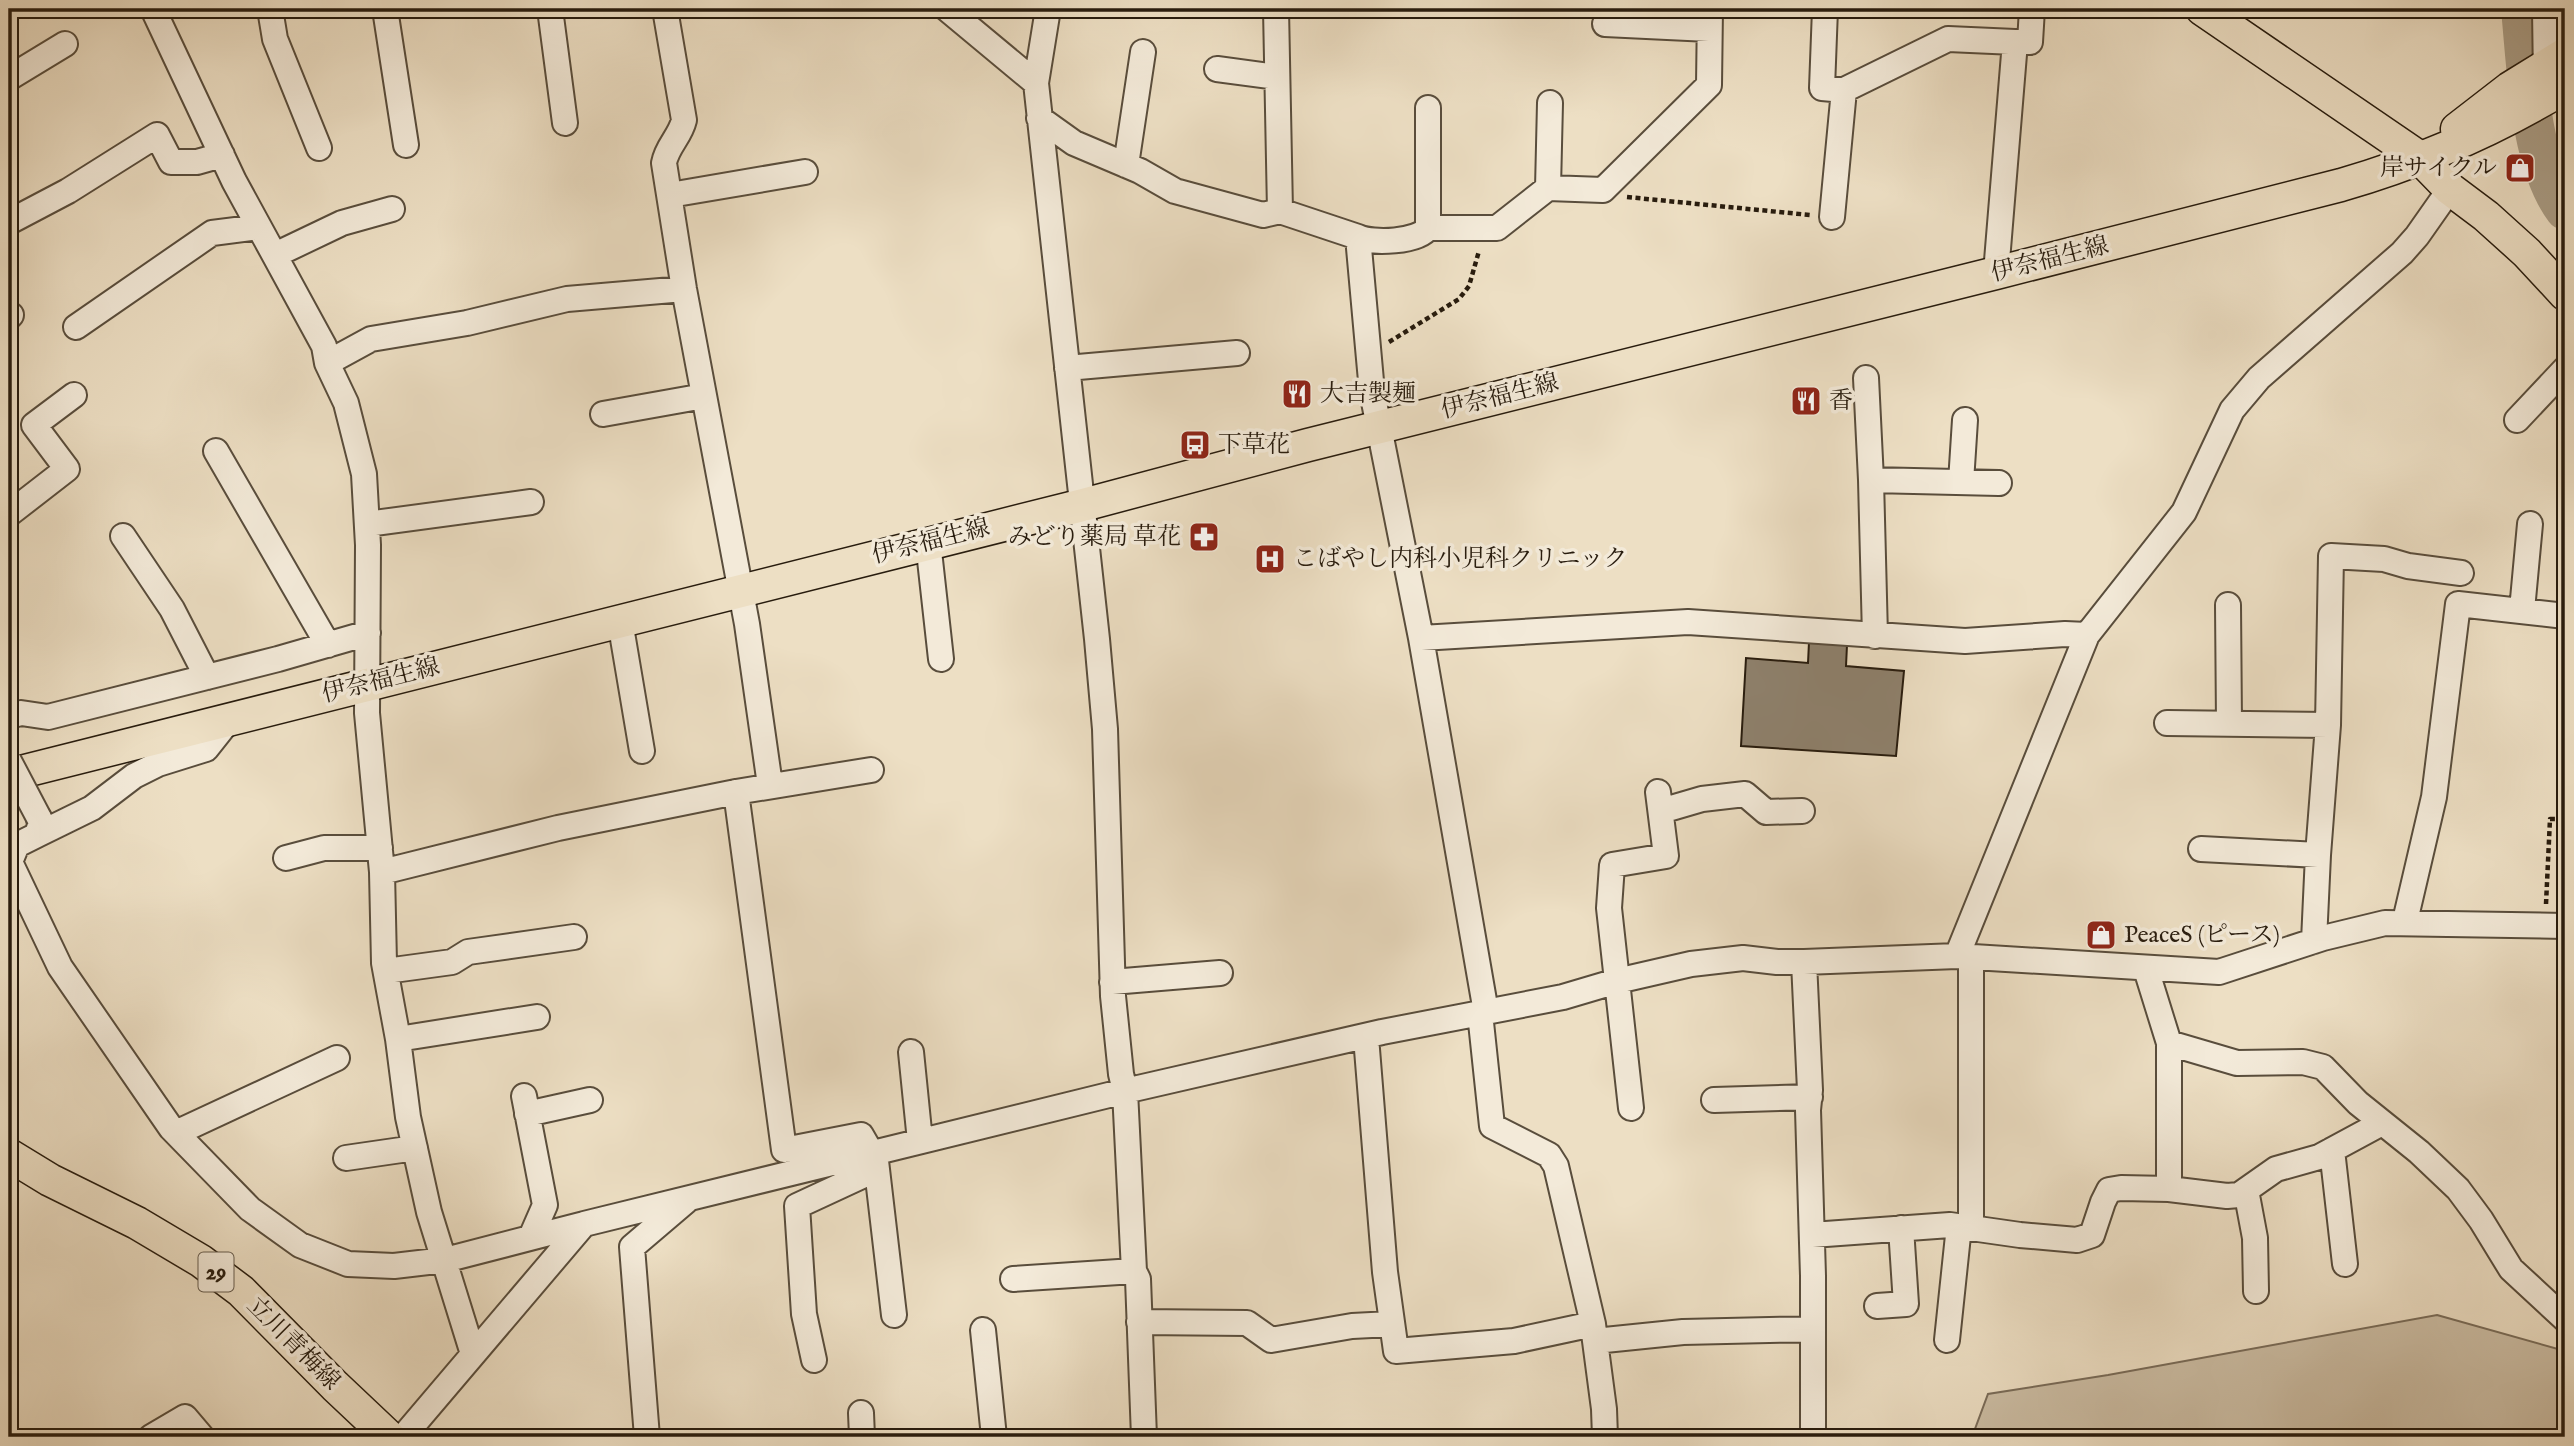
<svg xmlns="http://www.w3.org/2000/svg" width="2574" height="1446" font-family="'IM FELL English','Noto Serif JP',serif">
	<rect width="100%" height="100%" fill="#eddfc4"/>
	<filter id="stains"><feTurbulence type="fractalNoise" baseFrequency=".00286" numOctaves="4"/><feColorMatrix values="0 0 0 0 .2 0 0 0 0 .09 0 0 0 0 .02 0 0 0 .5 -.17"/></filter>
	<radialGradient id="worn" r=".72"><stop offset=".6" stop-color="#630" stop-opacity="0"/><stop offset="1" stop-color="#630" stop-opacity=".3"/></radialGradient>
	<!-- green -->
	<path fill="#ccbea5" stroke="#7a6d5a" stroke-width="2" d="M2437,1315L2565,1351V1437H1972L1988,1394L2108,1375Z"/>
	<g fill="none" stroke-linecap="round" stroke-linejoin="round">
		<!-- river -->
		<path stroke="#aa9d86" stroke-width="40" d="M2521,9C2527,68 2529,161 2565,210"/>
	</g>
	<!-- building -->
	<path fill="#8e816d" stroke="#281c0e" stroke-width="2" d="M1809,642L1847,645L1846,666L1904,671L1896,756L1741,746L1746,658L1808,663Z"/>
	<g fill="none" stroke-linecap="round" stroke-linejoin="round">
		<!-- minor casing -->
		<g stroke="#594d3c" stroke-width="28">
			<path id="minor" d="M153,9L234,181L324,346L327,363L346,403L364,474L368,545L367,713L382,872L384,963L398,1039L408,1117L429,1212L473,1354
				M270,9L275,39L319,148
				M385,9L406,145
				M550,9L565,123
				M665,9L684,120C680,137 667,146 664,163L684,289L747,624L770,785
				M947,9L1036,83
				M1048,9L1036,83L1097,639L1105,729L1113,996L1121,1074L1125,1091L1134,1271L1138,1279L1144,1437
				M1276,9L1280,211
				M1825,9L1822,88L1844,90L1948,39L2015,42L1996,273
				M2545,9L2546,80
				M1605,24L1709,29
				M2015,42H2030L2032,9
				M1217,69L1277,77
				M9,78L65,44
				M1428,108V228
				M1039,118L1074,143L1140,171L1175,191L1263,215L1280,211L1358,237L1372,392L1421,638L1486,1012
				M1126,165L1143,52
				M1548,188L1550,103
				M670,195L805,172
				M1832,217L1844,90
				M11,221L68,191L157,135L171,162H197L222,155
				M1358,237C1373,244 1418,242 1428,228H1497L1548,188L1603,190L1709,85L1710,9
				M275,255L342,223L392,209
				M9,317L11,315
				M76,327L212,233L259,227
				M327,363L371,339L467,323L567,299L684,289
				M1067,368L1237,353
				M1866,378L1871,480L1875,636
				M603,414L704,396
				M2517,420L2565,369
				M216,451L328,645
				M1871,480L1999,483
				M1961,482L1965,420
				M9,514L67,469L34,425L74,395
				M367,524L531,502
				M123,536L172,609L207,677
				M928,542L941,659
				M2228,605L2229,723
				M2522,610L2530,524
				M620,621L642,751
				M1421,638L1688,622L1965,641L2065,634L2087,635
				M9,716L21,713L48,717L278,659L368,633
				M2167,723L2328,725
				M736,792L784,1150L861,1135L876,1161L894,1315
				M1661,811L1702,799L1745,794L1766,812L1802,811
				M39,818L40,825L37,835L17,845L10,862L60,967L171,1128L250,1209L300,1245L348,1264L394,1266L445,1260L584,1224
				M37,835L92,808L134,776L158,764L206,749L229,720
				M2201,849L2318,855
				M286,858L324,848H380
				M382,872L558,828L736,792L871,770
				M2405,921L2434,797L2458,604L2565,616
				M2314,941L2318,855L2328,725L2331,556L2384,559L2408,566L2461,573
				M1957,956L2087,635L2184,512L2232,410L2259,378L2402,253L2417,236L2450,189
				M1971,957V1228
				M1804,962L1810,1090L1808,1110L1813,1276V1437
				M2146,969L2169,1043L2237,1063L2303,1062L2323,1067L2358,1103L2419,1152L2458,1189L2481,1220L2511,1269L2565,1319
				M386,971L452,962L468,952L574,937
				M1112,982L1220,973
				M1480,1013L1492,1126L1549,1155L1556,1166L1593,1324
				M1366,1037L1385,1272L1396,1351L1514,1341L1593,1324L1595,1341L1683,1332L1813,1329
				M398,1039L537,1017
				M911,1052L920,1141
				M524,1096L545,1205L531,1237
				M1714,1100L1810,1097
				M1631,1108L1609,908L1612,865L1666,856L1658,792
				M527,1114L590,1100
				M176,1133L337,1058
				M2332,1150L2345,1264
				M346,1158L415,1148
				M2169,1189V1043
				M2246,1190L2255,1238L2256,1291
				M1812,1235L1950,1225L2020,1235L2077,1240L2092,1235L2103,1202L2109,1190L2121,1188L2169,1189L2227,1196L2239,1195L2276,1169L2319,1157L2382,1123
				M1013,1279L1134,1271
				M1877,1306L1906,1304L1901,1228
				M1139,1322L1247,1323L1271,1340L1352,1326L1391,1324
				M983,1330L994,1437
				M1947,1340L1959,1226
				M1595,1341L1604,1409L1605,1437
				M814,1360L804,1314L797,1206L866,1174L871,1153
				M861,1413L862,1437
				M151,1437L185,1417L202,1437
				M403,1437L584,1224L1125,1091L1382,1032L1563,997L1617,981L1691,964L1743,958L1777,962H1804L1957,956L2219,972L2323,938L2385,923L2565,926
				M647,1437L632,1247L686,1201"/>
		</g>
		<!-- major casing -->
		<g stroke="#281c0e" stroke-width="35">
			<path id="major" d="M2202,9L2420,158L2450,189L2486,216L2527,253L2565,294
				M2457,129L2510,88L2565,54
				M9,775L1083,505L1308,445L1996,273L2341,185C2420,162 2495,130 2565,87
				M9,1155L50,1180L137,1223L201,1261L241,1291L335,1386L389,1437"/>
		</g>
		<!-- path -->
		<path stroke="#281c0e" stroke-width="4.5" stroke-dasharray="5 3.5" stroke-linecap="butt" d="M1627,197L1810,215
			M1389,342L1459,299L1469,286L1479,251
			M2546,904L2550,819H2565
			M2562,1437L2565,1435"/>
		<!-- minor -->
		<use href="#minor" stroke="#f3ead9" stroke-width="24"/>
		<!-- major -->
		<use href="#major" stroke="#eddfc4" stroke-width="32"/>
		<!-- minor-bridge casing -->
		<g stroke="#594d3c" stroke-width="28" stroke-linecap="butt">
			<path id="minor-bridge" d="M9,761L39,818"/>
		</g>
		<!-- minor-bridge -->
		<use href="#minor-bridge" stroke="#f3ead9" stroke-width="24"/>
	</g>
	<!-- icons -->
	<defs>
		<g id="shop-square" transform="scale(1.575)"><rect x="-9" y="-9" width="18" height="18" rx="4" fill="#8f2418" stroke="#f3ead9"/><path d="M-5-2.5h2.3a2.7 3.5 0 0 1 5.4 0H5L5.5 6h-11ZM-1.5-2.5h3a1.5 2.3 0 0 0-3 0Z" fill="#fff"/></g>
		<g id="restaurant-square" transform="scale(1.575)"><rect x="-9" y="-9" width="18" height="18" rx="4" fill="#8f2418" stroke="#f3ead9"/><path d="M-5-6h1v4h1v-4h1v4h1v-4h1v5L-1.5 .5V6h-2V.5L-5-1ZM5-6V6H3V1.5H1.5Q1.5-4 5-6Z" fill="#fff"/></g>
		<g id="bus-square" transform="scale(1.575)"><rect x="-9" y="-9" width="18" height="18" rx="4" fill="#8f2418" stroke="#f3ead9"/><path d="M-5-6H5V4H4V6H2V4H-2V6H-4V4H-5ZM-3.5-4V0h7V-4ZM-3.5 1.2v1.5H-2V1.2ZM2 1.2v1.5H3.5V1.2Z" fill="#fff"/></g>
		<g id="pharmacy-square" transform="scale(1.575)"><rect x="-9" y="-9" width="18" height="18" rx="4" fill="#8f2418" stroke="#f3ead9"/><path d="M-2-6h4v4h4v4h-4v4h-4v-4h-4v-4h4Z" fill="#fff"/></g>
		<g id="hospital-square" transform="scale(1.575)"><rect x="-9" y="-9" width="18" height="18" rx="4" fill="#8f2418" stroke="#f3ead9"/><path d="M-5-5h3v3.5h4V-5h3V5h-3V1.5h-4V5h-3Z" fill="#fff"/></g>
	</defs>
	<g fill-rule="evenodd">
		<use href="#shop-square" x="2520" y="168"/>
		<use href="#restaurant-square" x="1297" y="394"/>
		<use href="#restaurant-square" x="1806" y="401"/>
		<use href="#bus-square" x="1195" y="445"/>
		<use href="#pharmacy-square" x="1204" y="537"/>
		<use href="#hospital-square" x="1270" y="559"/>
		<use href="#shop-square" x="2101" y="935"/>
	</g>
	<g text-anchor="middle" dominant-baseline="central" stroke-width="7" stroke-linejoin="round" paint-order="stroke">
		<!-- shield labels -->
		<rect fill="#f3ead9" stroke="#655a4b" stroke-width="2" x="198.5" y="1252.5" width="35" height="39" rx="5"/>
		<g font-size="23" font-weight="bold" fill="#281c0e">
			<text x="216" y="1272">29</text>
		</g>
		<!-- poi labels -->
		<g font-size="24" fill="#281c0e" stroke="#f3ead9" text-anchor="start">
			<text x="2497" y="168" text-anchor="end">岸サイクル</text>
			<text x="1320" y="394">大吉製麺</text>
			<text x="1829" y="401">香</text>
			<text x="1218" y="445">下草花</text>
			<text x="1181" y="537" text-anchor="end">みどり薬局 草花</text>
			<text x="1293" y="559">こばやし内科小児科クリニック</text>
			<text x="2124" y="935">PeaceS (ピース)</text>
		</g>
		<!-- street labels -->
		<g font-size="24" fill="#281c0e" stroke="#f3ead9">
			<text transform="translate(2050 260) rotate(-14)">伊奈福生線</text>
			<text transform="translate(1500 397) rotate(-14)">伊奈福生線</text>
			<text transform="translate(931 542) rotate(-14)">伊奈福生線</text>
			<text transform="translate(381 681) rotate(-14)">伊奈福生線</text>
			<text transform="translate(293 1344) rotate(45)">立川青梅線</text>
		</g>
	</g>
	<!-- margin -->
	<rect width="2574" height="1446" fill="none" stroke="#eddfc4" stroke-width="35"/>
	<rect x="10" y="10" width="2553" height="1425" fill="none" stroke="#281c0e" stroke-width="3.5"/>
	<rect x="18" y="18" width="2539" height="1411" fill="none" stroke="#281c0e" stroke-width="2"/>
	<rect width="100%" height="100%" filter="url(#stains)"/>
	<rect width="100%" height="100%" fill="url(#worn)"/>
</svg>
